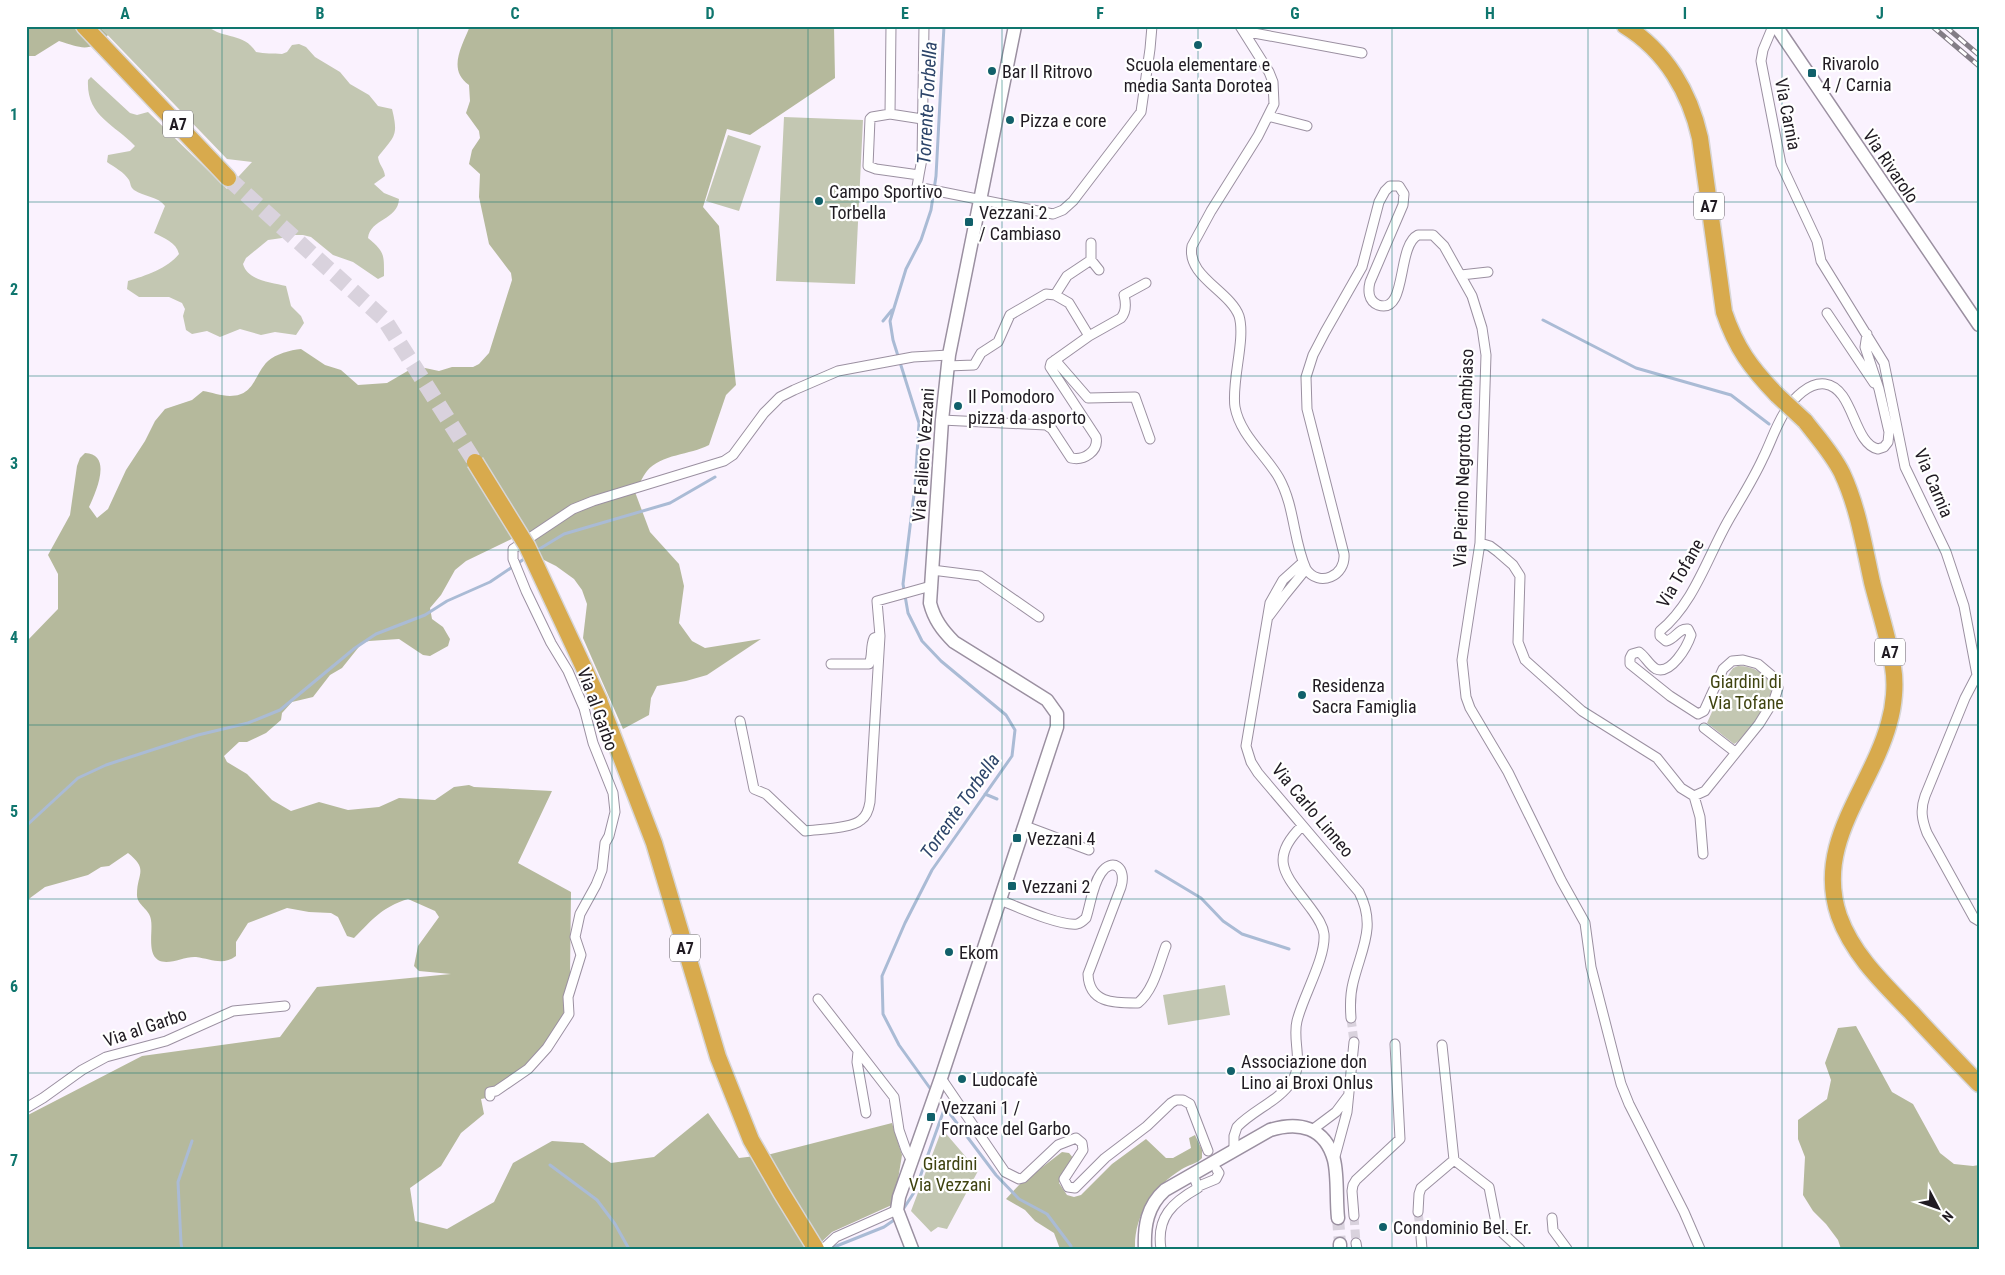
<svg xmlns="http://www.w3.org/2000/svg" width="2005" height="1275" font-family="'Roboto Condensed',sans-serif">
	<rect width="100%" height="100%" fill="#faf2fe"/>
	<!-- green -->
	<path fill="#c3c7b2" d="M99,26H207C225,40 243,32 256,52C265,54 273,53 282,54L287,52L292,45L299,44L306,47L315,57L340,72L350,84L369,95L378,106L392,109C399,137 394,136 378,157C379,165 384,168 385,176L374,184L384,193L399,199C398,220 370,219 368,238C385,252 384,255 384,276L378,279L353,262L333,255L311,237L303,235H289L282,238L268,240L246,258L243,264C248,281 271,282 286,286L291,306L301,316L304,323L296,335L275,332L261,335L240,329L220,337L207,331L192,334L186,330L183,316L185,309L182,303L169,297H139L127,289L128,281C145,276 168,268 179,254C176,242 164,238 154,233L165,206C158,196 144,197 134,190C130,187 131,184 129,180C124,172 114,167 107,162L108,155L130,151L135,146C114,124 86,116 88,80L91,77L130,113L137,115L148,112L227,189L252,162L227,159Z
		M784,117L863,120L855,284L776,281Z
		M728,135L761,146L739,211L706,201Z
		M1738,666C1754,666 1767,674 1774,688C1769,703 1748,737 1734,744L1707,723L1729,674L1733,668Z
		M1225,985L1230,1015L1168,1025L1163,995Z
		M942,1129L978,1171L947,1229L938,1227L931,1232L911,1211Z"/>
	<!-- forest -->
	<path fill="#b5b99c" d="M26,26H99L108,35C89,53 82,48 59,41L35,56H26Z
		M470,26H834L835,78L750,135L727,129L703,207L719,226L736,385L726,395L709,445C690,455 661,454 647,471C642,477 639,486 635,492L650,532L679,564L684,586L679,623L692,641L705,648L761,639L707,675L686,681L657,686L651,698L649,715L623,729L583,638L587,604L582,590L574,579L556,566L538,557L526,532L466,561L455,570L441,595L430,608L432,619L443,627L450,639L448,646L430,656L423,655L399,639L369,641L362,643L342,668L330,675L313,697L292,702L282,713L281,720L266,733L247,742H239L224,756L227,762L247,774L272,800L291,811L319,802L348,810L379,807L399,798L435,800L454,787L469,785L474,787L552,791L518,863L571,892L570,975L564,1019L527,1068L497,1087L485,1089L486,1098L481,1099L484,1114L461,1133L441,1166L410,1188L415,1221L447,1229L494,1202L513,1163L552,1141L583,1143L611,1163L654,1157L708,1113L739,1158L771,1154L892,1123L902,1155L894,1204L832,1232L814,1249H26V1116L142,1056L280,1037L317,987L451,974L419,971L414,966L418,946L439,917L435,911L408,899C382,907 372,920 354,938L347,936L338,917L331,913L309,912L287,908L248,923L236,942V956C223,966 211,959 196,957C184,956 169,966 158,960C147,953 153,931 151,920C150,909 136,905 137,894C137,873 149,870 128,853L109,866L101,867L88,875L45,887L26,901V642L58,609V574L48,555L70,515L77,466L80,458L85,453C113,454 96,492 89,507L97,518L108,509L126,470L145,441L155,421L165,409L192,400L203,391C211,392 221,396 230,396C255,396 254,374 268,361C276,354 290,350 301,349L325,365L341,370L358,385L387,383L411,369L425,368L439,371L452,367H473L479,364L489,353L512,280L511,273L489,244L479,197L480,174L469,164L472,150L480,138L479,131L466,113L470,101L469,85C447,70 462,46 470,26Z
		M1856,1026L1892,1092L1913,1104L1940,1153L1954,1164L1973,1166L1979,1165V1249H1841L1838,1240L1826,1224L1813,1211L1803,1195L1805,1157L1798,1139V1120L1827,1099L1831,1080L1825,1063L1838,1028Z
		M1195,1135L1202,1150V1158C1197,1164 1188,1165 1182,1169C1153,1187 1134,1215 1135,1249H1060L1054,1233L1035,1221L1025,1210L1006,1199L1019,1185L1062,1152L1069,1153L1074,1159L1061,1176L1059,1183L1067,1195L1074,1197L1081,1195L1112,1164L1146,1139L1166,1158H1173L1191,1148L1189,1138Z"/>
	<g fill="none" stroke-linecap="round" stroke-linejoin="round">
		<!-- stream -->
		<path stroke="#aabbd5" stroke-width="3" d="M1543,320L1636,368L1731,395L1769,424
			M883,321L892,310
			M536,551L564,534L670,503L715,477
			M985,794L997,799
			M26,826L78,778L106,765L198,735L248,723L280,710L355,648L376,634L425,615L447,601L490,582L527,557
			M1156,871L1201,898L1223,921L1242,934L1289,949
			M932,1091L899,1045L883,1014L882,976L905,923L932,870L1012,756L1015,730L1006,715L941,661L922,641L908,613L903,584L915,486L919,423L893,340L890,321L906,269L921,240L931,210L936,176L944,26
			M938,1098L996,1175L1019,1199L1047,1214L1071,1246V1249
			M550,1165L597,1200L615,1224L629,1249
			M902,1211L915,1191L945,1107
			M182,1249L181,1243L178,1182L192,1141
			M829,1249L884,1227L897,1218"/>
		<!-- street-tunnel -->
		<path stroke="#d9d2dd" stroke-width="9" stroke-dasharray="9 4.5" stroke-linecap="butt" d="M1351,1018L1354,1042
			M1418,1212L1421,1237
			M1354,1216L1356,1243"/>
		<!-- secondary-tunnel -->
		<path stroke="#d9d2dd" stroke-width="12" stroke-dasharray="12 6" stroke-linecap="butt" d="M1338,1218L1340,1244"/>
		<!-- highway-tunnel -->
		<path stroke="#d9d2dd" stroke-width="16" stroke-dasharray="16 8" stroke-linecap="butt" d="M228,178L384,319L475,462"/>
		<!-- street casing -->
		<g stroke="#9b90a1" stroke-width="11">
			<path id="street" d="M891,26L890,114L872,117L870,119L868,166L876,169L919,175L917,187L1053,214L1063,210L1073,201L1141,112L1150,49L1152,26
				M1240,26L1269,72L1273,82L1274,104L1258,136L1211,211L1192,246C1186,276 1230,291 1239,316C1246,339 1231,382 1235,407C1240,435 1266,455 1279,478C1295,507 1293,540 1306,569C1319,588 1346,576 1344,554L1307,409L1306,377L1313,355L1325,332L1362,267L1379,202L1385,191L1390,186H1399L1404,194L1403,205L1370,282C1368,290 1368,301 1378,305C1408,315 1396,246 1418,235H1433L1444,246L1472,296L1482,328L1486,355L1480,543L1462,660L1466,697L1470,708L1508,772L1561,880L1585,923L1591,967L1621,1084L1629,1104L1684,1212L1700,1249
				M1773,26L1763,50L1761,61L1781,164L1817,241L1821,261L1884,363L1905,467L1946,552L1964,606L1977,675L1965,698L1925,796C1920,810 1922,820 1927,833L1974,918L1979,921
				M1243,31L1362,53
				M890,114L922,119
				M1268,116L1307,126
				M919,175L922,159L924,26
				M1091,260L1099,270
				M1461,275L1488,272
				M1055,295L1067,276L1091,260V243
				M1827,313L1874,383
				M1055,360L1088,398L1135,397L1150,439
				M947,366L974,365L981,353L998,342L1010,315L1046,294L1055,295L1069,303L1089,336
				M942,420L1046,425L1052,429L1071,458C1084,461 1099,451 1096,437L1052,370L1050,367L1051,363L1089,336L1121,318C1127,311 1126,303 1124,295L1146,283
				M1480,543L1490,546L1498,552L1513,565L1520,576L1518,642L1525,660L1582,711L1657,758L1681,788L1694,796L1705,791L1759,724L1774,700L1778,688L1777,685L1771,675L1758,664L1743,660L1732,661L1723,669L1704,711L1698,714L1670,696L1630,664V658L1632,654L1639,652C1645,656 1649,665 1656,669C1671,675 1687,647 1691,635L1688,629C1678,628 1676,639 1666,641L1660,636V631C1694,603 1707,558 1728,521C1740,500 1753,480 1763,458C1771,442 1776,425 1786,410C1794,398 1809,382 1825,384C1854,388 1853,444 1878,449L1884,447L1888,442L1889,432L1879,389L1865,347L1867,334
				M1303,562L1283,580L1270,603L1246,746L1251,762L1258,773L1359,892C1377,927 1361,949 1353,983C1350,995 1350,1006 1351,1018
				M932,570L980,576L1039,617
				M1269,616L1284,596L1306,569
				M831,664H869C873,656 870,647 874,638L880,636
				M740,721L754,789L766,794L805,831C819,829 851,829 861,820C867,816 869,808 870,802L880,636L877,601L931,586
				M1704,728L1735,752
				M1694,796L1700,817L1703,854
				M1025,826L1089,850
				M1000,900C1018,907 1059,926 1077,924C1081,923 1083,921 1086,918C1091,903 1092,886 1101,873C1112,857 1127,867 1121,887L1088,974C1089,1004 1115,1003 1138,1003C1154,990 1159,964 1166,946
				M818,999L894,1097L899,1130L906,1150L911,1159
				M858,1052L857,1062L866,1113
				M941,1078L1005,1172L1019,1179L1023,1178L1058,1145L1076,1138L1082,1143L1083,1150L1064,1179L1068,1187L1075,1188L1105,1158L1147,1126L1171,1103L1176,1100H1183L1190,1104L1208,1151
				M490,1096V1092L496,1091L528,1069L547,1048L569,1014L568,997L581,955L575,937L580,914L596,885L602,870L605,843L609,836L615,812L613,793L593,743L584,708L568,671L551,643L526,591L513,559V549L573,509L593,501L724,461L733,455L764,413L780,397L794,390L838,371L913,357L949,355
				M26,1108L43,1098L82,1070L106,1057L166,1041L233,1011L285,1006
				M1312,1130L1336,1112L1348,1096
				M1234,1150V1136L1237,1127C1253,1110 1279,1101 1292,1081C1304,1063 1292,1040 1297,1021C1303,996 1326,958 1324,934C1323,925 1317,917 1312,910C1288,877 1266,861 1302,826
				M1334,1160L1347,1112L1354,1042
				M1454,1160L1489,1187L1497,1228L1520,1249
				M1199,1186L1216,1179L1219,1173L1217,1170
				M1418,1212L1419,1194L1421,1188L1454,1160L1442,1045
				M1354,1216L1352,1191L1353,1185L1356,1180L1400,1139L1395,1044
				M1552,1218L1553,1230L1567,1249
				M1421,1237L1422,1249
				M1356,1243L1357,1249
				M823,1249L836,1237L897,1210
				M1161,1249C1156,1217 1173,1202 1198,1188L1193,1174"/>
		</g>
		<!-- secondary casing -->
		<g stroke="#9b90a1" stroke-width="15">
			<path id="secondary" d="M1776,26L1979,325
				M912,1249L897,1210L899,1197L941,1078L1057,727V714L1047,700L954,642C942,630 934,619 930,603L942,420L949,355L1015,26
				M1145,1249C1144,1226 1147,1206 1165,1190L1270,1130C1299,1121 1325,1127 1334,1160C1338,1176 1336,1200 1338,1218
				M1340,1249V1244"/>
		</g>
		<!-- highway casing -->
		<g stroke="#d7d6d7" stroke-width="19">
			<path id="highway" d="M84,26L228,178
				M1625,26C1666,51 1690,93 1700,138L1724,312C1736,348 1751,368 1777,395
				M1805,421C1818,438 1832,453 1842,473C1858,507 1864,546 1872,582C1879,610 1889,639 1893,667C1896,684 1894,706 1889,723C1871,789 1814,843 1839,916C1853,955 1883,983 1911,1012C1933,1036 1956,1060 1979,1084
				M599,700L654,843L718,1057L751,1140L781,1192L816,1249"/>
		</g>
		<!-- street -->
		<use href="#street" stroke="#fff" stroke-width="9"/>
		<!-- secondary -->
		<use href="#secondary" stroke="#fff" stroke-width="12"/>
		<!-- highway -->
		<use href="#highway" stroke="#d8aa4d" stroke-width="16"/>
		<!-- rail casing -->
		<g stroke="#837d86" stroke-width="5">
			<path id="rail" d="M1932,26L1979,66
				M1945,26L1979,55"/>
		</g>
		<!-- rail -->
		<use href="#rail" stroke="#fff" stroke-width="3" stroke-dasharray="9" stroke-linecap="butt"/>
		<!-- highway-bridge casing -->
		<g stroke="#d7d6d7" stroke-width="19" stroke-linecap="butt">
			<path id="highway-bridge" d="M1777,395L1805,421
				M475,462L527,546L599,700"/>
		</g>
		<!-- highway-bridge -->
		<use href="#highway-bridge" stroke="#d8aa4d" stroke-width="16"/>
	</g>
	<!-- grid -->
	<path fill="none" stroke="#0f766e" stroke-width="1" stroke-opacity="0.55" d="M222,26V1249M418,26V1249M612,26V1249M808,26V1249M1002,26V1249M1198,26V1249M1392,26V1249M1588,26V1249M1782,26V1249M26,202H1979M26,376H1979M26,550H1979M26,725H1979M26,899H1979M26,1073H1979"/>
	<!-- markers -->
	<g fill="#11606a" stroke="#fff" stroke-width="2">
		<circle cx="1198" cy="45" r="5"/>
		<circle cx="992" cy="71" r="5"/>
		<rect x="1807" y="68" width="10" height="10" rx="2.5"/>
		<circle cx="1010" cy="120" r="5"/>
		<circle cx="819" cy="201" r="5"/>
		<rect x="964" y="217" width="10" height="10" rx="2.5"/>
		<circle cx="958" cy="406" r="5"/>
		<circle cx="1302" cy="695" r="5"/>
		<rect x="1012" y="833" width="10" height="10" rx="2.5"/>
		<rect x="1007" y="881" width="10" height="10" rx="2.5"/>
		<circle cx="949" cy="952" r="5"/>
		<circle cx="1231" cy="1071" r="5"/>
		<circle cx="962" cy="1079" r="5"/>
		<rect x="926" y="1112" width="10" height="10" rx="2.5"/>
		<circle cx="1383" cy="1227" r="5"/>
	</g>
	<g text-anchor="middle" dominant-baseline="central" stroke-width="4.5" stroke-linejoin="round" paint-order="stroke">
		<!-- shield labels -->
		<g fill="#fff" stroke="#635f64" stroke-width="1">
			<rect x="163" y="110.5" width="30" height="27" rx="4"/>
			<rect x="1694" y="192.5" width="30" height="27" rx="4"/>
			<rect x="1875" y="638.5" width="30" height="27" rx="4"/>
			<rect x="670" y="934.5" width="30" height="27" rx="4"/>
		</g>
		<g font-size="16" font-weight="bold" fill="#201b22">
			<text x="178" y="124">A7</text>
			<text x="1709" y="206">A7</text>
			<text x="1890" y="652">A7</text>
			<text x="685" y="948">A7</text>
		</g>
		<!-- poi labels -->
		<g font-size="18" fill="#201b22" stroke="#fff" text-anchor="start">
			<text x="1822" y="63">Rivarolo<tspan x="1822" dy="21">4 / Carnia</tspan></text>
			<text x="1198" y="64" text-anchor="middle">Scuola elementare e<tspan x="1198" dy="21">media Santa Dorotea</tspan></text>
			<text x="1002" y="71">Bar Il Ritrovo</text>
			<text x="1020" y="120">Pizza e core</text>
			<text x="829" y="191">Campo Sportivo<tspan x="829" dy="21">Torbella</tspan></text>
			<text x="979" y="212">Vezzani 2<tspan x="979" dy="21">/ Cambiaso</tspan></text>
			<text x="968" y="396">Il Pomodoro<tspan x="968" dy="21">pizza da asporto</tspan></text>
			<text x="1312" y="685">Residenza<tspan x="1312" dy="21">Sacra Famiglia</tspan></text>
			<text x="1027" y="838">Vezzani 4</text>
			<text x="1022" y="886">Vezzani 2</text>
			<text x="959" y="952">Ekom</text>
			<text x="1241" y="1061">Associazione don<tspan x="1241" dy="21">Lino ai Broxi Onlus</tspan></text>
			<text x="972" y="1079">Ludocafè</text>
			<text x="941" y="1107">Vezzani 1 /<tspan x="941" dy="21">Fornace del Garbo</tspan></text>
			<text x="1393" y="1227">Condominio Bel. Er.</text>
		</g>
		<!-- street labels -->
		<g font-size="18" fill="#201b22" stroke="#fff">
			<text transform="translate(1788 114) rotate(79)">Via Carnia</text>
			<text transform="translate(1891 166) rotate(56)">Via Rivarolo</text>
			<text transform="translate(923 455) rotate(-86)">Via Faliero Vezzani</text>
			<text transform="translate(1463 458) rotate(-88)">Via Pierino Negrotto Cambiaso</text>
			<text transform="translate(1934 483) rotate(67)">Via Carnia</text>
			<text transform="translate(1680 573) rotate(-60)">Via Tofane</text>
			<text transform="translate(598 709) rotate(70)">Via al Garbo</text>
			<text transform="translate(1313 810) rotate(50)">Via Carlo Linneo</text>
			<text transform="translate(145 1027) rotate(-19)">Via al Garbo</text>
		</g>
		<!-- park labels -->
		<g font-size="18" fill="#3f4310" stroke="#fff">
			<text x="1746" y="681">Giardini di<tspan x="1746" dy="21">Via Tofane</tspan></text>
			<text x="950" y="1163">Giardini<tspan x="950" dy="21">Via Vezzani</tspan></text>
		</g>
		<!-- water labels -->
		<g font-size="19" font-style="italic" fill="#2c4469" stroke="#fff">
			<text transform="translate(927 103) rotate(-87)">Torrente Torbella</text>
			<text transform="translate(960 806) rotate(-55)">Torrente Torbella</text>
		</g>
	</g>
	<!-- border -->
	<rect width="2005" height="1275" fill="none" stroke="#ffffff" stroke-width="55"/>
	<!-- north arrow -->
	<g transform="translate(1938 1208) rotate(131)" stroke="#ffffff" stroke-width="4" paint-order="stroke">
	<path d="M0-4L9 19L0 12L-9 19Z" fill="#201b22"/>
	<text y="-8" font-size="14" font-weight="bold" text-anchor="middle" fill="#201b22">N</text>
	</g>
	<rect x="28" y="28" width="1950" height="1220" fill="none" stroke="#0f766e" stroke-width="2"/>
	<g font-size="16" text-anchor="middle" font-weight="bold" fill="#0f766e">
		<text x="125" y="19">A</text>
		<text x="320" y="19">B</text>
		<text x="515" y="19">C</text>
		<text x="710" y="19">D</text>
		<text x="905" y="19">E</text>
		<text x="1100" y="19">F</text>
		<text x="1295" y="19">G</text>
		<text x="1490" y="19">H</text>
		<text x="1685" y="19">I</text>
		<text x="1880" y="19">J</text>
		<text x="14" y="120">1</text>
		<text x="14" y="295">2</text>
		<text x="14" y="469">3</text>
		<text x="14" y="643">4</text>
		<text x="14" y="817">5</text>
		<text x="14" y="992">6</text>
		<text x="14" y="1166">7</text>
	</g>
</svg>
